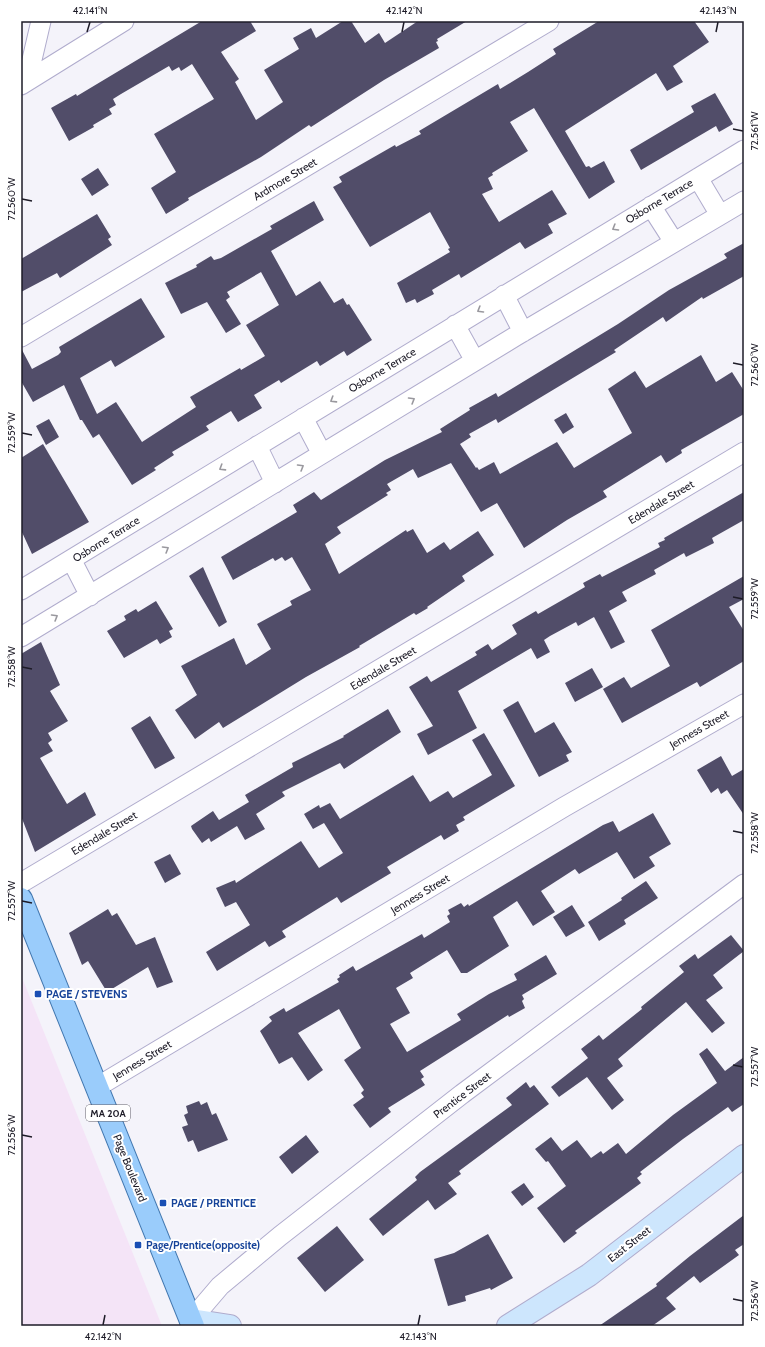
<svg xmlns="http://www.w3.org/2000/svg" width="765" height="1347" font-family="Cabin,sans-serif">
	<rect width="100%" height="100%" fill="#f4f3fa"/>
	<!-- industrial -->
	<path fill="#f4e4f7" d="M21,975L162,1326H21Z"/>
	<!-- building -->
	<path fill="#514d69" d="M202,21H250L256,31L221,52L239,79L235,82L256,120L283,102L264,70L299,49L293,38L311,28L316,38L343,21H351L365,43L379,33L385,43L418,21H467L437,39L438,41L436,42L439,48L384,80L311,127L309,125L261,157L188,198L189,200L166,214L151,188L176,172L154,134L214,99L192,64L181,71L179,67L172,71L169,66L121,94L113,99L116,105L109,109L112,114L93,125L94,127L69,141L51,108L76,94L77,96Z
		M599,21H694L709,42L673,66L683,82L667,91L656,73L565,131L586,167L589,166L591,168L604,161L615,182L589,199L534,108L510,122L528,151L492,173L493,175L488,178L493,189L482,194L499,222L552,190L567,214L548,224L553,233L525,249L520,242L461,278L459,274L432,290L434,294L417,303L415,299L406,303L397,283L450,252L448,249L450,248L430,212L370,247L333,187L342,182L339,177L395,145L396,147L421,134L419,131L498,84L500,89L528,72L556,54L553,49Z
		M715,93L733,124L719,132L716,126L641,170L630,150L694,112L691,106Z
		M98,168L109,185L92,196L81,179Z
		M314,201L324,220L271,251L296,296L320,281L334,303L343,298L347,305L349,304L372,340L347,356L344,351L320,366L317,361L281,383L279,380L254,395L262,408L238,422L231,411L206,426L209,430L172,452L174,455L154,468L156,470L132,485L99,434L93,438L82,420H80L64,385L33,402L21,381V348L32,369L58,355L61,352L59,347L141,298L165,337L115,367L111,360L80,378L97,414L116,402L142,442L196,407L190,397L240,368L241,370L265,356L246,325L279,305L261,272L227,292L230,297L226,300L241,324L226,333L207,302L181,314L165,283L197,267L196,265L211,256L214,260L221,258L272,229L270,226Z
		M97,214L111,237L108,239L112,245L60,278L57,273L21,292V259Z
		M744,243V276L703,299L702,297L666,322L663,317L614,350L616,352L498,423L496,419L469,434L471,437L460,444L476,468L477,467L479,470L494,462L500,474L557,442L574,468L632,433L608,389L635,371L646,388L701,355L716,382L732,372L744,391V414L681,450L682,453L666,463L661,455L603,491L607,497L567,520L524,548L497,503L481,512L451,463L418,478L413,469L387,484L391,490L386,493L388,495L337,527L341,533L325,544L339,574L406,530L407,532L413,529L427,553L444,542L450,550L478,531L494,555L462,576L465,581L427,607L428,608L416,615L414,613L359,646L360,647L306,677L223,728L219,722L195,739L175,710L197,695L181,666L234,638L246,665L271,649L257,624L292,605L290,601L311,590L292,557L285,561L282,557L275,561L273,558L233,580L221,557L297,512L293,505L314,492L321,500L385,460L442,432L440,429L470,410L469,408L496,393L498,397L618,324L669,290L727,258L724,254Z
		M566,413L574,427L563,434L554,420Z
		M49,419L59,437L46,445L36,426Z
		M43,444L89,522L32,554L21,530V458Z
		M744,492V520L712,538L714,543L686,557L684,553L654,570L656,574L622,592L627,601L609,611L625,642L611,649L594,617L578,626L576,622L550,636L544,640L550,652L537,659L531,648L458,691L477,728L428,755L417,734L433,726L409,687L427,676L431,682L477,655L475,652L488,644L492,650L517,634L512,625L536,611L538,614L585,587L583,583L600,574L602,577L660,547L658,543L665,540L664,538Z
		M203,567L227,622L219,627L189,576Z
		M744,576V599L729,607L744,631V661L700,687L697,682L622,723L603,689L624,677L631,688L670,666L651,630Z
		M156,601L173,629L169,631L172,637L160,644L157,639L124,658L107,631L126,620L124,616L136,609L138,612Z
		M41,642L60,685L50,691L68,721L48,733L52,740L48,743L53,751L40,758L67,804L85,792L96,815L35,852L21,816V654Z
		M592,668L603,687L575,702L565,683Z
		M518,701L535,733L554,722L572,752L566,755L569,761L539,777L503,710Z
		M388,709L401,732L344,769L340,763L282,792L285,796L256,814L265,829L245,840L237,826L211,842L209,838L202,843L192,829L191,826L213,811L219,820L249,802L245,795L293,767L292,763L344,737L343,736Z
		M150,716L175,758L155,769L131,728Z
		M484,733L515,786L463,817L465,820L456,825L459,831L444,840L441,835L387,867L391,873L341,903L337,897L282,931L286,937L269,947L265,941L217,971L206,952L250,925L236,902L225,907L216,888L235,880L236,883L301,841L319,868L343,853L324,823L313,829L304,814L319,805L320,808L330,803L340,819L413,775L430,802L448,791L453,798L492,775L472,740Z
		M721,756L732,776L744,769V815L727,790L721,794L718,788L711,793L697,770Z
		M653,813L671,844L649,857L655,866L634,879L617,852L579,874L575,869L541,891L555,912L533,926L517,901L493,917L509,946L467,973H461L447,950L410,973L413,978L396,988L410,1013L390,1024L407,1052L461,1020L457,1014L489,994L517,980L514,974L546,955L557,974L522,995L524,999L522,1001L525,1008L509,1017L508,1015L420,1071L424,1077L421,1079L425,1085L388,1108L391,1112L370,1128L353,1105L364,1097L361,1093L364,1090L344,1060L361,1048L339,1009L298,1033L323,1070L308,1081L292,1057L279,1064L260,1031L272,1021L269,1017L284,1008L286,1012L339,982L337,979L340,977L339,975L353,966L356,971L422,934L424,938L450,922L447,916L450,914L448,910L461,903L464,907L468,904L469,906L603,825L613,821L619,832Z
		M170,854L181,874L165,883L154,862Z
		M646,881L658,898L624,920L626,924L599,941L588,922L622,900L621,898Z
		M572,905L585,926L566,937L553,917Z
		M108,909L112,916L117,913L136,945L155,937L173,982L157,988L148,967L107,992L88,961L82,965L69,933Z
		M731,935L744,951L713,975L723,988L706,1000L725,1023L712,1033L686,1002L618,1059L623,1066L607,1078L624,1100L612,1110L587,1077L559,1097L551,1087L588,1058L581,1049L599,1035L603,1040L642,1009L641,1007L684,972L679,966L695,954L698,959Z
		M707,1048L725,1071L744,1057V1104L732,1112L728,1107L683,1139L640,1172L642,1174L637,1178L641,1183L575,1231L577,1233L564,1243L537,1208L566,1186L548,1161L546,1162L535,1149L551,1137L562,1151L577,1140L591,1158L601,1151L603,1154L618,1143L626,1154L673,1115L717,1083L699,1054Z
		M526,1082L530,1088L534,1085L549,1104L459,1171L461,1174L448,1183L457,1194L435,1210L428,1200L383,1236L369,1219L417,1180L415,1177L420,1172L512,1105L506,1098Z
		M199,1101L201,1105L207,1102L212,1115L216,1113L228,1140L198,1152L193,1140L188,1142L182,1127L188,1125L184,1115L188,1113L186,1106Z
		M306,1135L319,1152L292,1174L279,1157Z
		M524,1183L534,1197L522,1206L511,1192Z
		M744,1215V1244L735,1250L739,1255L700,1283L694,1276L666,1298L676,1309L652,1326H599L657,1286L656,1284L690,1256Z
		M337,1226L364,1260L325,1292L297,1258Z
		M488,1234L513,1278L491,1290L490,1288L465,1296L466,1301L448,1306L434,1259L454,1253Z"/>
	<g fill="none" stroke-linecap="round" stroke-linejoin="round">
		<!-- minor casing -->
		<g stroke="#b0accd" stroke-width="21">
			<path id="minor" d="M27,81L41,21
				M21,85L124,21
				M698,178L720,215
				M651,206L674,242
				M504,295L523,332
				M455,325L475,361
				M21,337L549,21
				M303,418L322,454
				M257,446L275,483
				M72,561L90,596
				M21,590L744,150
				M21,637L516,336L744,201
				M21,883L744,452
				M97,1087L564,807L744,704
				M191,1320L220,1286L280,1236L462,1094L744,884"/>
		</g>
		<!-- secondary casing -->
		<g stroke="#b0accd" stroke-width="24">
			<path id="secondary" d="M191,1320L230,1326
				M508,1326L589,1275L744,1156"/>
		</g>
		<!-- primary casing -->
		<g stroke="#4378b0" stroke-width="24">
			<path id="primary" d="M21,899L193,1326"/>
		</g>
		<!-- minor -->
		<use href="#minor" stroke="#fff" stroke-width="19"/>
		<!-- secondary -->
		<use href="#secondary" stroke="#cde6fd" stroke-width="22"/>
		<!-- primary -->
		<use href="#primary" stroke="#9accfb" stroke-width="22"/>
	</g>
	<!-- one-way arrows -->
	<defs><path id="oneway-chevron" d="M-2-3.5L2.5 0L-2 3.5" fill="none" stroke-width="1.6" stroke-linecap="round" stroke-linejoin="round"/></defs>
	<g stroke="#99989e">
		<use href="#oneway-chevron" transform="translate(615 228) rotate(149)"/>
		<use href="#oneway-chevron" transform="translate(480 310) rotate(149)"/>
		<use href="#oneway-chevron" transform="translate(333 400) rotate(148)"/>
		<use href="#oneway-chevron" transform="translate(412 400) rotate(-31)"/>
		<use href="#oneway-chevron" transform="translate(301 467) rotate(-31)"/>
		<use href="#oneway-chevron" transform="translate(222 468) rotate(148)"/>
		<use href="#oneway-chevron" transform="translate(166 549) rotate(-31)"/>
		<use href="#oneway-chevron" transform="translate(55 617) rotate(-31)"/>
	</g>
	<!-- ticks -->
	<path fill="none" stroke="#1d1b27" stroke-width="1.5" d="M87,32L90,22M402,32L404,22M716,32L718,22M733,129L743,131M22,199L32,201M733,363L743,365M22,433L32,435M733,597L743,599M22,667L32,669M733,831L743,833M22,901L32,903M733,1065L743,1067M22,1135L32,1137M733,1299L743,1301M103,1325L105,1315M418,1325L420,1315"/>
	<!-- markers -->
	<g fill="#1a4fb4" stroke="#fff" stroke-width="1.5">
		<rect x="34" y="990" width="8" height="8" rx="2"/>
		<rect x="159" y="1199" width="8" height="8" rx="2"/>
		<rect x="134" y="1241" width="8" height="8" rx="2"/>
	</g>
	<g text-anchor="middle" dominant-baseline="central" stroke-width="4" stroke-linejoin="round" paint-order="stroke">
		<!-- shield labels -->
		<rect fill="#fff" stroke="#615f68" stroke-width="1" x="86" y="1105" width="44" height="16" rx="3"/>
		<g font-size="10" font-weight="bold" fill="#1d1b27">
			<text x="108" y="1113">MA 20A</text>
		</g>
		<!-- street labels -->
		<g font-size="11" fill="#1d1b27" stroke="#fff">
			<text transform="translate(285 179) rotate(-31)">Ardmore Street</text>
			<text transform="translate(659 201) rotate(-31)">Osborne Terrace</text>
			<text transform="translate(382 370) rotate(-31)">Osborne Terrace</text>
			<text transform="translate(661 502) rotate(-31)">Edendale Street</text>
			<text transform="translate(106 539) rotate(-32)">Osborne Terrace</text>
			<text transform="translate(383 668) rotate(-31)">Edendale Street</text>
			<text transform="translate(699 729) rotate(-30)">Jenness Street</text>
			<text transform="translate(104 833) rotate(-31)">Edendale Street</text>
			<text transform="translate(420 894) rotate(-31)">Jenness Street</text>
			<text transform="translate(142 1060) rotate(-31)">Jenness Street</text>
			<text transform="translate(462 1095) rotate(-37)">Prentice Street</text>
			<text transform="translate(130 1168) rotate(68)">Page Boulevard</text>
			<text transform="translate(629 1244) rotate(-38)">East Street</text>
		</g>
		<!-- transit labels -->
		<g font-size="11" font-weight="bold" fill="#164399" stroke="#fff" text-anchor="start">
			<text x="46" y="994">PAGE / STEVENS</text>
			<text x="171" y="1203">PAGE / PRENTICE</text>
			<text x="146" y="1245">Page/Prentice(opposite)</text>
		</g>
	</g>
	<!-- border -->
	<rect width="765" height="1347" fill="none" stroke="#ffffff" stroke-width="44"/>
	<rect x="22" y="22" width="721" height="1303" fill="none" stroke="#1d1b27" stroke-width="1.5"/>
	<g font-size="10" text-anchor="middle" fill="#1d1b27">
		<text x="90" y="14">42.141°N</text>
		<text x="404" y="14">42.142°N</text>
		<text x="718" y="14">42.143°N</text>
		<text transform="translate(754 131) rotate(-90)" y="4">72.561°W</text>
		<text transform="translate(11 199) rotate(-90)" y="4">72.560°W</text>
		<text transform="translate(754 365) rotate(-90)" y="4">72.560°W</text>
		<text transform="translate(11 433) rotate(-90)" y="4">72.559°W</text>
		<text transform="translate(754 599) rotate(-90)" y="4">72.559°W</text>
		<text transform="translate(11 667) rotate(-90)" y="4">72.558°W</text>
		<text transform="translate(754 833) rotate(-90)" y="4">72.558°W</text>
		<text transform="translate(11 901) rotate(-90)" y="4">72.557°W</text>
		<text transform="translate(754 1067) rotate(-90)" y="4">72.557°W</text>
		<text transform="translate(11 1135) rotate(-90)" y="4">72.556°W</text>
		<text transform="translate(754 1301) rotate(-90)" y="4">72.556°W</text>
		<text x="103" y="1340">42.142°N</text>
		<text x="418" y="1340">42.143°N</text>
	</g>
</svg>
